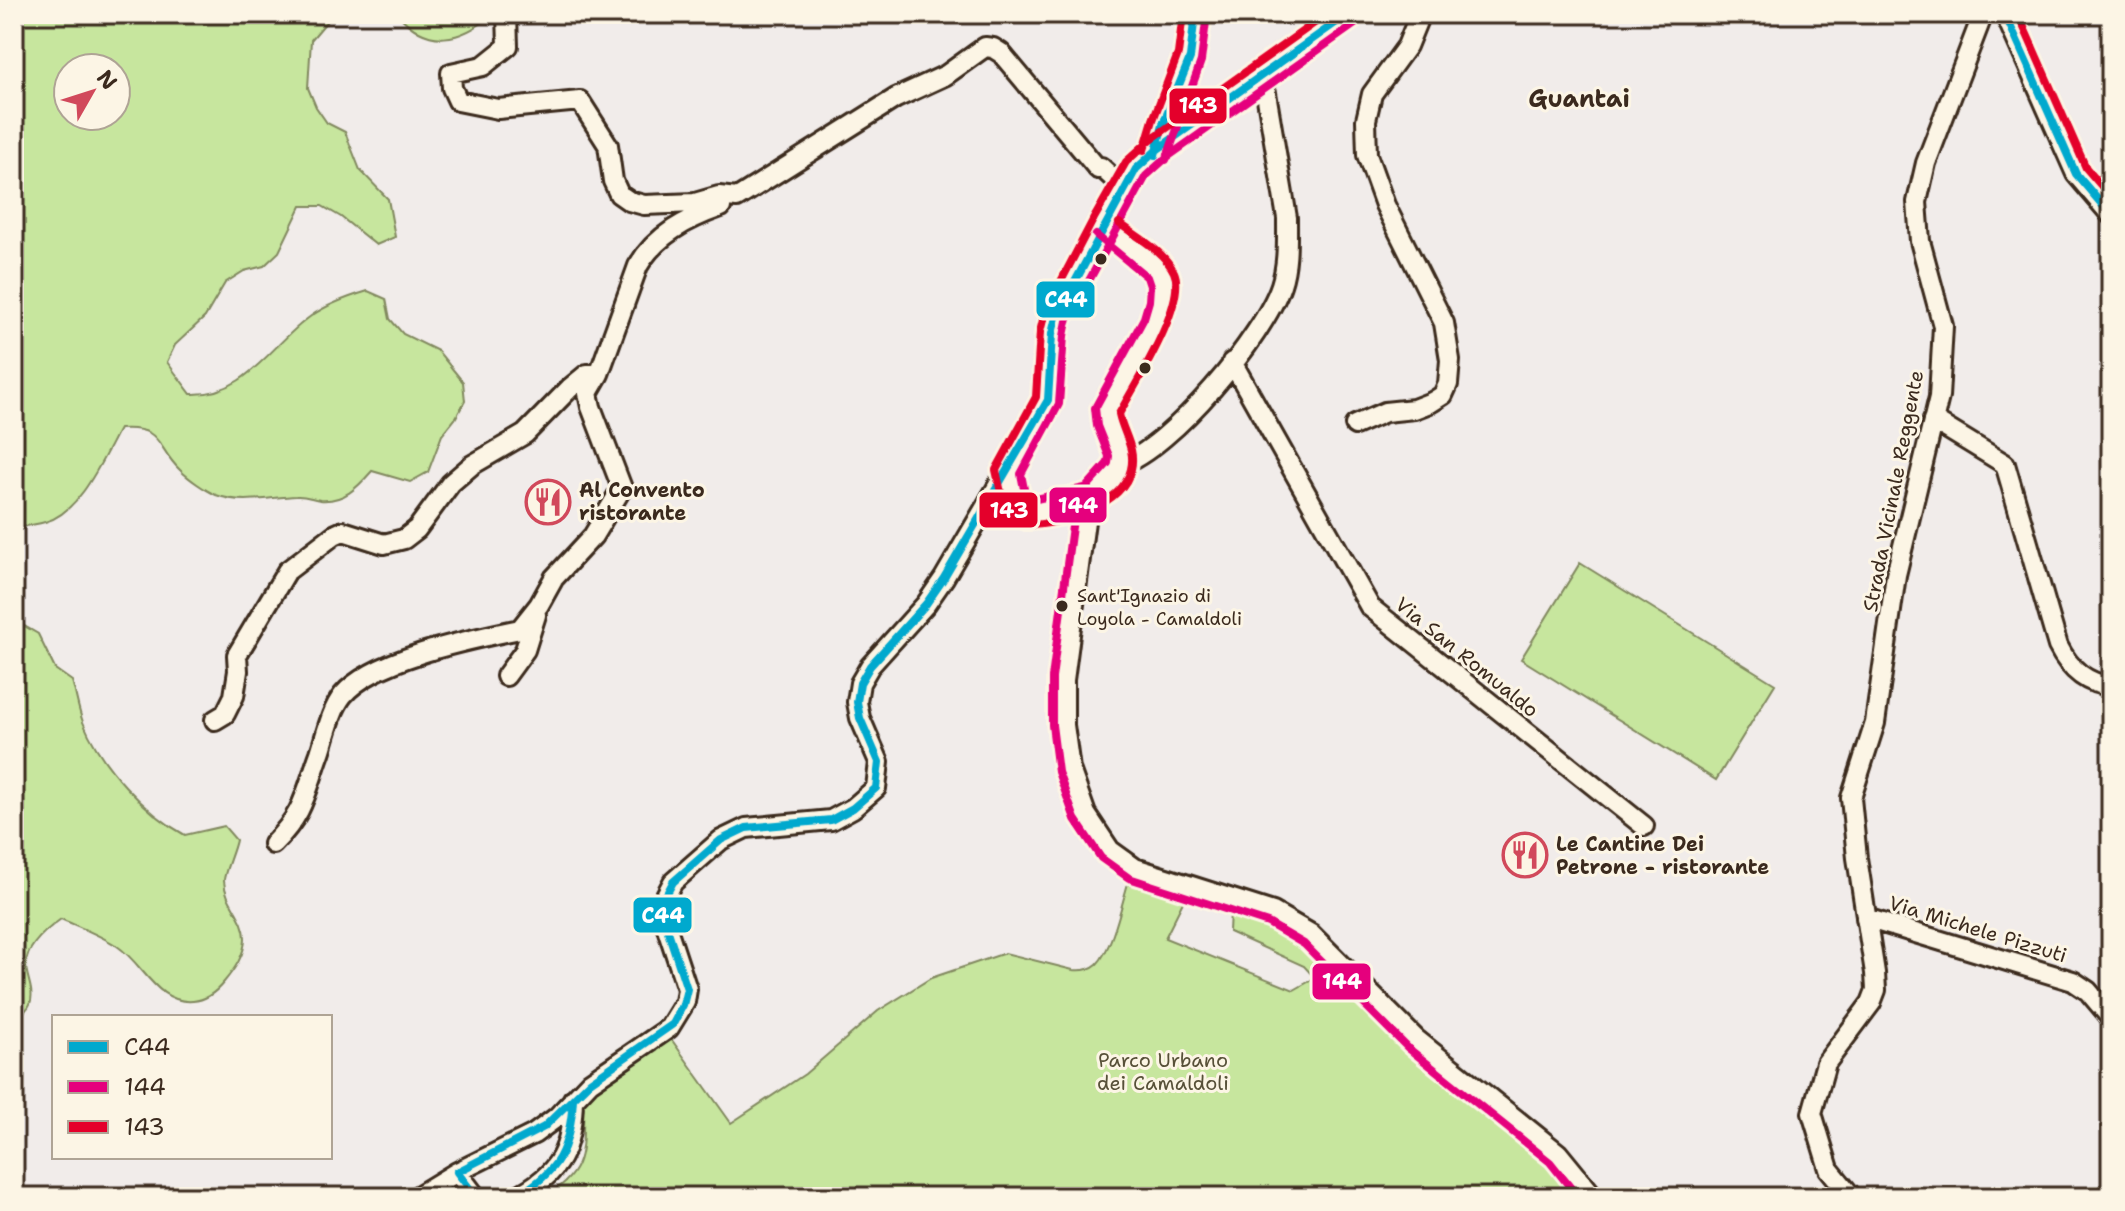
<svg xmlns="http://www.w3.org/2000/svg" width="2125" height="1211" font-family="'Shantell Sans',sans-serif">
	<rect width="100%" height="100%" fill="#f1ecea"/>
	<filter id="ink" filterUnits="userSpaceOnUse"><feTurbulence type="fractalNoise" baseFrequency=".0125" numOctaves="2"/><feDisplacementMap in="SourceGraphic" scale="16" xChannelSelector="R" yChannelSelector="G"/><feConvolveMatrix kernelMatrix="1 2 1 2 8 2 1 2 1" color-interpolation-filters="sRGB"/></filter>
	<g filter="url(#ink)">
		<!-- green -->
		<path fill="#c7e69e" stroke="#81885e" stroke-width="2" fill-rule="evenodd" d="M14,14H333L311,40L308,88L316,107L327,123L345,132L360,170L388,199L395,237L376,245L341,217L322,206H301L279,252L264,266L244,271L225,283L205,317L175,345L167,362L191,394C246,396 270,345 311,316C328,304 348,297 368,291L386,299L390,319L403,334L438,351L463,382L465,401L455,419L442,435L428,472L410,482L372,471C357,488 344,502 320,500C312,499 305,495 296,496C269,497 243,505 216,495C205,490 189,479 180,470C155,446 164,426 119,429C103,458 80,513 45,522C34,525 25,525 14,530ZM116,68V116H68V68Z
			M398,14H493C461,42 427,49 398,14Z
			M1580,563L1775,684L1716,780L1521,659Z
			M14,620L38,634L55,669L72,681C76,694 78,709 83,722C101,766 145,813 185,835L224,826L236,840C234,851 223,875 224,881C225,903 245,917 245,938C245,955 234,970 224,982C216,992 206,1000 193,1001C156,1004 144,964 117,946C100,935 79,927 61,919C47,929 26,946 26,965C26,977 35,991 30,1004C28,1009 21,1015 17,1019L20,1038L14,1046Z
			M1129,880L1186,896L1165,938L1294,990L1315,978L1304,966L1229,932L1230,910L1260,914L1306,939L1415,1048L1472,1096L1548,1153L1584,1197H544C591,1171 581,1146 584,1098L598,1084L669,1036L731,1123L805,1074L878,1011L931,978L1005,953L1073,970C1082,971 1090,970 1097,964C1113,948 1122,902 1129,880Z"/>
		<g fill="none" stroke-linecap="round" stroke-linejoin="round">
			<!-- minor casing -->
			<g stroke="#3b2a1e" stroke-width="24">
				<path id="minor" d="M507,14L508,46L483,66L451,73L452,88L458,101L498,109L580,101L608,145L613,181L619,194L629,201L644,205L695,203L719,196L737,198L896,98L946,75L985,47L993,48L1001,53L1098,169L1101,167L1126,190
					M2005,14L2076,174L2111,215
					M1155,155C1160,145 1160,134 1164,124C1179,87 1197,56 1195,14
					M1103,226L1158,270C1178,307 1124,378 1107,411C1107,429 1118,438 1121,455C1124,475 1103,483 1093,497C1089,503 1087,514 1085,521L1064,680V725L1070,769L1086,814L1110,850L1135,868L1273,912L1311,934L1416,1039L1558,1153L1594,1197
					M1232,362L1370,607L1644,826
					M1933,420L2005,464L2058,646C2069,668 2086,684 2111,686
					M1355,425L1385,412L1414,409L1432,402L1443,395L1448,384L1450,360L1444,323L1385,205L1367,155L1366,120L1372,94L1407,46L1420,14
					M1120,465C1171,448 1264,336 1281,285C1288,264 1287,241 1287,218L1263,75
					M1008,472L1014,500L1028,513L1092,499
					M506,676L525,650L536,615
					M215,720L225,714L234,696L238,671L237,655L287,571L334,535L343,531L384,544L404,539L417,529L451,483L472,465L525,434L570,388L587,374H599L638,266C656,235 687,219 721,207
					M273,844C305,812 305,794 320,753C326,735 331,710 343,695C374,658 473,639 520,629L539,605L554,578L593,536L622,488L591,407L588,393L599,374
					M1866,918L2073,981L2088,991L2111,1018
					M457,1172L476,1197
					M416,1197L457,1172L534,1134L557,1117L590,1082L669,1028L685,1002L687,989L662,913L664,899L673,882L721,840L746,828L831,820L853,808L876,788L879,762L860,718L857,702L860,683L870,666L926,604L944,578L1048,400L1052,334L1056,317L1103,226L1126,190L1136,169L1158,149L1348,14
					M515,1197C561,1174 572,1148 573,1099
					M1852,1197L1829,1169L1812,1113L1826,1063L1871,1003L1876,990L1875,973L1857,858L1851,798L1875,723L1896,575L1939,397L1943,326L1920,241L1917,202L1926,163L1983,14"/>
			</g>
			<!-- minor -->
			<use href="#minor" stroke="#fcf5e5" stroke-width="18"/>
			<!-- bus-1 casing -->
			<g stroke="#fcf5e5" stroke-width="14">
				<path id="bus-1" d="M2005,14L2076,174L2111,215
					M1155,155L1163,124L1190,58L1195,14
					M476,1197L457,1172L544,1127L590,1082L673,1024L683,1005L687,989L662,913L664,899L673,882L721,840L746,828L831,820L853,808L876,788L879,762L860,718L857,702L860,683L870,666L926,604L944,578L1048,400L1052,334L1056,317L1136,169L1158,149L1348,14
					M515,1197C559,1172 570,1149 573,1099"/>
			</g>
			<!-- bus-2 casing -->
			<g stroke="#fcf5e5" stroke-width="14">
				<path id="bus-2" d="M1166,160L1201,61L1207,14
					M1096,235L1147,277L1150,286L1149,301L1144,318L1095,408L1097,426L1109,456L1108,463L1083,491L1073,519L1052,678V725L1058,772L1075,819L1101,858L1129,878L1268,923L1304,944L1408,1048L1550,1162L1578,1197
					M1089,487L1032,500L1025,494L1021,474L1059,404L1064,336L1067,321L1146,176L1166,158L1355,24"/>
			</g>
			<!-- bus-3 casing -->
			<g stroke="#fcf5e5" stroke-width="14">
				<path id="bus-3" d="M2018,14L2086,168L2111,197
					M1144,150L1153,120L1178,54L1183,14
					M1093,220L1045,312L1040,332L1036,397L996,470L1004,506L1025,525C1058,526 1123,506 1131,469C1136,449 1123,433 1119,414C1134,386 1188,303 1174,272C1164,251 1137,237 1119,223
					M1093,220L1126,162L1150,140L1327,14"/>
			</g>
			<!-- bus-1 -->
			<use href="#bus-1" stroke="#00a9ce" stroke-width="8"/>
			<!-- bus-2 -->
			<use href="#bus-2" stroke="#e5007d" stroke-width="8"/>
			<!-- bus-3 -->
			<use href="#bus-3" stroke="#e4002b" stroke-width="8"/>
		</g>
	</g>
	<!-- icons -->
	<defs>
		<g id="restaurant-ring" transform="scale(2.3)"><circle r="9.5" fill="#fcf5e5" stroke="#d1495b" stroke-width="1.5"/><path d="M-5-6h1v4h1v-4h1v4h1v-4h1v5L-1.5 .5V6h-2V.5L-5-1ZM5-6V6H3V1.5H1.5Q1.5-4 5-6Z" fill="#d1495b"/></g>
	</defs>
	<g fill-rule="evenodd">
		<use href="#restaurant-ring" x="548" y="502"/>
		<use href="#restaurant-ring" x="1525" y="855"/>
	</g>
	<!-- markers -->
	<g fill="#3b2a1e" stroke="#fcf5e5" stroke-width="3">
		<circle cx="1101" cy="259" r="7"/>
		<circle cx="1145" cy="368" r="7"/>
		<circle cx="1062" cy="606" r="7"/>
	</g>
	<g text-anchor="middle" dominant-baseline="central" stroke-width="6" stroke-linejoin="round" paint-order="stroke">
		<!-- bus labels -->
		<g font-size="18" fill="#3b2a1e" stroke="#fcf5e5" text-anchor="start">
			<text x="1077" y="596">Sant'Ignazio di<tspan x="1077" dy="23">Loyola - Camaldoli</tspan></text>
		</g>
		<!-- poi labels -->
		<g font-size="20" font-weight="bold" fill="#3b2a1e" stroke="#fcf5e5" text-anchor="start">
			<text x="579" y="490">Al Convento<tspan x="579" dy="23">ristorante</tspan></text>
			<text x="1556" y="844">Le Cantine Dei<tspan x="1556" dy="23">Petrone - ristorante</tspan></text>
		</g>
		<!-- street labels -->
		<g font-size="20" fill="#3b2a1e" stroke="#fcf5e5">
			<text transform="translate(1893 491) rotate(-79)">Strada Vicinale Reggente</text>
			<text transform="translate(1467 657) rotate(39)">Via San Romualdo</text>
			<text transform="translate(1978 929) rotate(17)">Via Michele Pizzuti</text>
		</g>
		<!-- park labels -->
		<g font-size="20" fill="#575038" stroke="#fcf5e5">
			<text x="1163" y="1060">Parco Urbano<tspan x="1163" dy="23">dei Camaldoli</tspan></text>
		</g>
		<!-- quarter labels -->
		<g font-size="24" font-weight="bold" fill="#3b2a1e" stroke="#fcf5e5">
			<text x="1579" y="99">Guantai</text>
		</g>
	</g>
	<g stroke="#fcf5e5" stroke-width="3">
		<rect x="1168" y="87" width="60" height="38" rx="8" fill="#e4002b"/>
		<rect x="1035" y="280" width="61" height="39" rx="8" fill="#00a9ce"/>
		<rect x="1048" y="486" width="60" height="38" rx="8" fill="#e5007d"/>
		<rect x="978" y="491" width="61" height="38" rx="8" fill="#e4002b"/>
		<rect x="632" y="896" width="61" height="38" rx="8" fill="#00a9ce"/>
		<rect x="1311" y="962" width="61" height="39" rx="8" fill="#e5007d"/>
	</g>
	<g font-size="22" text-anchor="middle" font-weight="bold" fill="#fff">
		<text x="1198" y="113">143</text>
		<text x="1066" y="307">C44</text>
		<text x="1078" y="513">144</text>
		<text x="1009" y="518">143</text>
		<text x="663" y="923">C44</text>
		<text x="1342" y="989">144</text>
	</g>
	<!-- margin -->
	<rect width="2125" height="1211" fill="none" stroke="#fcf5e5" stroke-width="48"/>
	<rect x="24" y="24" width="2077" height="1163" fill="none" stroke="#3b2a1e" stroke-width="3" filter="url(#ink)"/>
	<!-- legend -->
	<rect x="52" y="1015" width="280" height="144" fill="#fcf5e5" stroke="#afa495" stroke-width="2"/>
	<rect x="68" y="1041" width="40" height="12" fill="#00a9ce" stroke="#afa495" stroke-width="2"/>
	<text x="124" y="1055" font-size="24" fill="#3b2a1e">C44</text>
	<rect x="68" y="1081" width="40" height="12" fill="#e5007d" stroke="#afa495" stroke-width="2"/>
	<text x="124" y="1095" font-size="24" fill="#3b2a1e">144</text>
	<rect x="68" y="1121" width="40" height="12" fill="#e4002b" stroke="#afa495" stroke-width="2"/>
	<text x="124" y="1135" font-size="24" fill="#3b2a1e">143</text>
	<!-- north arrow -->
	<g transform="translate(92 92) rotate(51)"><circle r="38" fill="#fcf5e5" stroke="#afa495" stroke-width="2"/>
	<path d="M0-6L14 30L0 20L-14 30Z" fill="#d1495b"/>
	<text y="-12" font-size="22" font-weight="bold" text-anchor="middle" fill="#3b2a1e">N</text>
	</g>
</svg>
